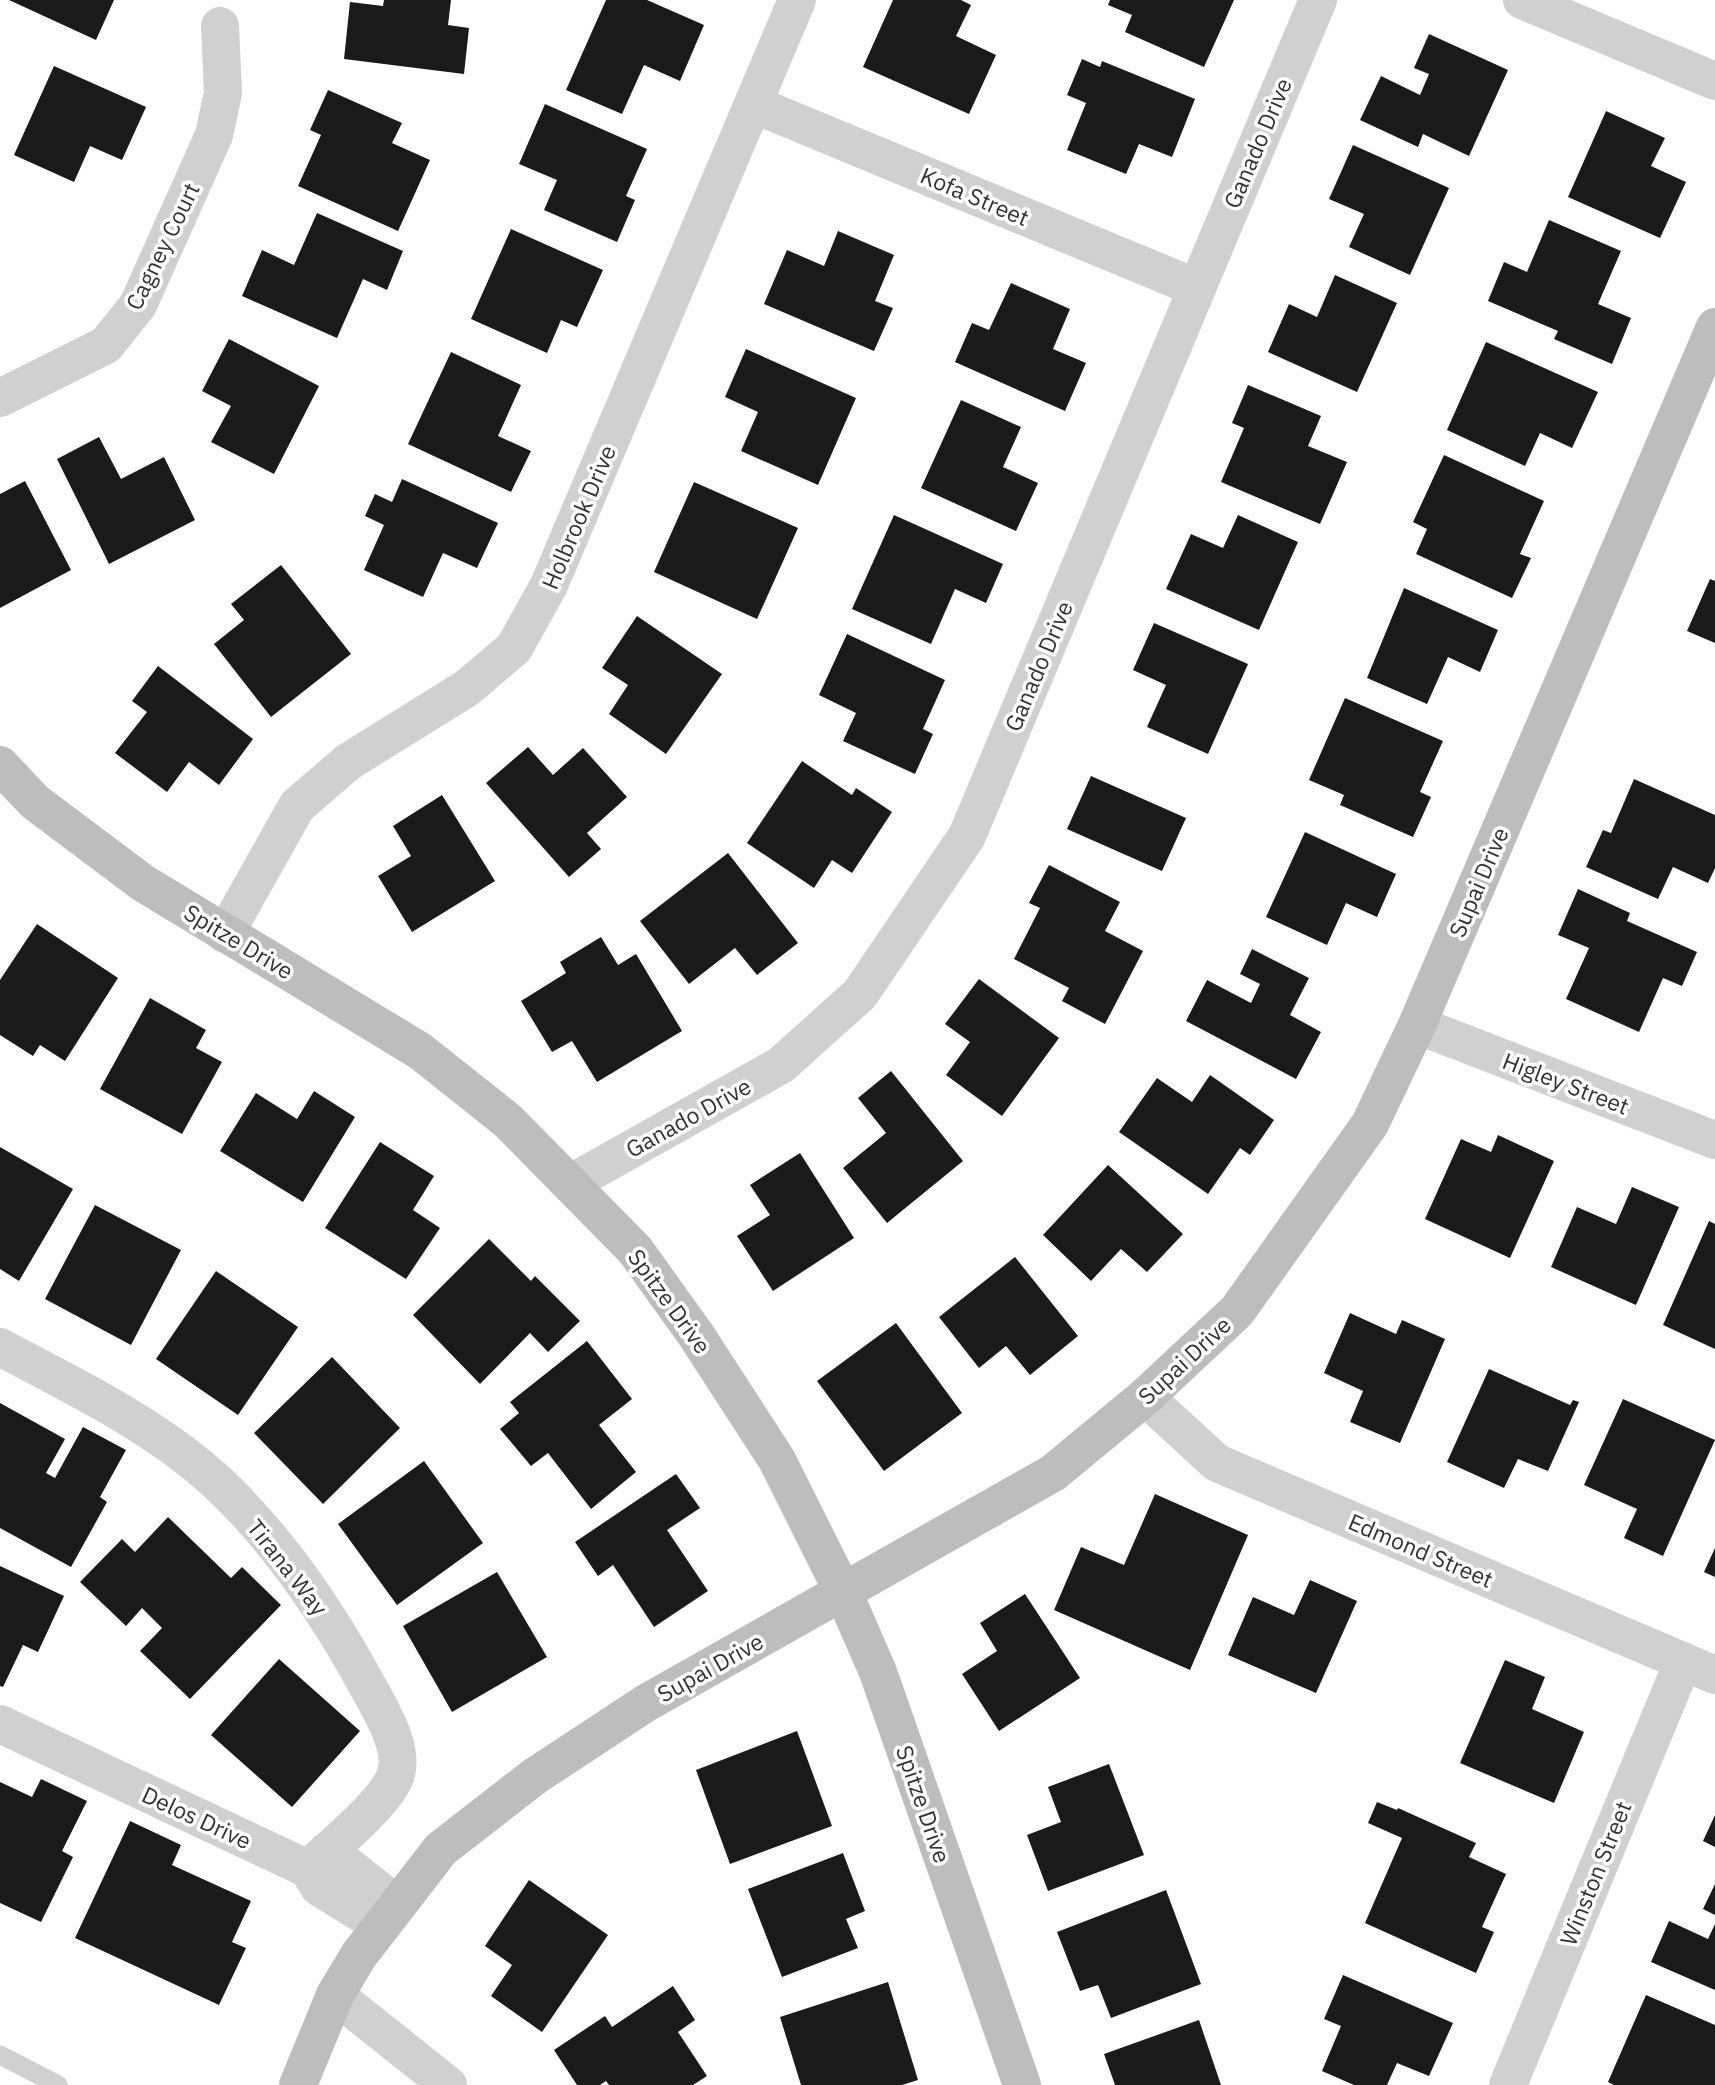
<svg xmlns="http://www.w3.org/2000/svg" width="1715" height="2085" font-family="'IBM Plex Sans',sans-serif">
	<rect width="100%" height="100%" fill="#fff"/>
	<!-- building -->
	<path fill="#1a1a1a" d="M9,0H114L96,40Z
		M384,0H451L448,25L469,28L464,74L344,59L350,2L383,6Z
		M606,0H647L704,25L680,81L644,65L622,114L566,90Z
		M893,0H961L971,5L956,36L996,55L969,114L863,67Z
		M1110,0H1234L1204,67L1125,32L1132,15L1108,5Z
		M1429,34L1508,70L1469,156L1423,134L1418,147L1360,120L1381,76L1420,95L1429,74L1414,68Z
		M1082,59L1100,67L1102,61L1195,99L1172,157L1139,144L1126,174L1067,150L1086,103L1067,95Z
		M54,66L146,107L122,160L90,146L74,182L14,155Z
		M328,90L402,123L392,143L430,160L398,231L298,186L321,135L310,130Z
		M545,104L647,149L626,196L635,200L617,242L544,210L557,180L519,164Z
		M1606,111L1665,138L1651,166L1686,182L1660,238L1568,197Z
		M1353,145L1449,188L1410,275L1349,247L1364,214L1329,199Z
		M317,213L403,251L387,290L363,279L337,338L242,296L262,250L294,265Z
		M1549,220L1621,251L1598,304L1631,318L1612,364L1554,339L1558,331L1488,301L1504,262L1527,272Z
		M511,229L603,270L577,327L561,320L547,353L471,319Z
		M838,231L894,255L875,301L893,308L874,351L764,304L787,250L824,266Z
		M1335,275L1397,303L1357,392L1268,352L1289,304L1317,317Z
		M1011,283L1070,309L1053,349L1086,363L1065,411L955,362L972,323L989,330Z
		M229,339L319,386L274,474L211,442L231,406L202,391Z
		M1486,342L1598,392L1572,448L1540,433L1525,466L1447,430Z
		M746,349L856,398L818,485L741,451L758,412L725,397Z
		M451,352L521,385L498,436L531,451L511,492L408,444Z
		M1248,385L1321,416L1308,446L1347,462L1320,524L1221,482L1244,428L1232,423Z
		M961,400L1021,427L1003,467L1038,483L1016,531L921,488Z
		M99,437L121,479L164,457L195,520L109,564L57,459Z
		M1444,455L1544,501L1520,554L1531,558L1512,598L1416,554L1427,529L1413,522Z
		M402,479L498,523L477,568L443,553L423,597L364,570L384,525L365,516L375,494L392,502Z
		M25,481L71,570L0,608V494Z
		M694,482L798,528L757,619L654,572Z
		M894,515L1003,564L986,603L955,589L931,644L852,609Z
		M1238,515L1298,542L1259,630L1166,589L1191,534L1223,548Z
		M281,565L351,654L271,717L214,644L244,620L231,604Z
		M1710,579L1715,581V643L1687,631Z
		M1404,588L1498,630L1480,672L1448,657L1427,704L1367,678Z
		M637,616L722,674L666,754L609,714L628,685L602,668Z
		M1154,623L1248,664L1208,754L1147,727L1166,685L1133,670Z
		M847,634L945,680L923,729L933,734L915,774L843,741L856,713L819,695Z
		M158,666L253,739L219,785L189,762L167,792L115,753L147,712L132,701Z
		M1345,698L1443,741L1420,792L1431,797L1413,837L1340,805L1344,795L1309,780Z
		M528,747L553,775L583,748L627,797L587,833L601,849L569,877L486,783Z
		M802,761L852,795L856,788L892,812L852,873L832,860L814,888L747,843Z
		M1091,776L1186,818L1162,871L1067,829Z
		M1634,779L1715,815V868L1708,883L1673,867L1658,899L1586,867L1603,830L1611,833Z
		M442,795L495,881L412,932L378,876L411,856L393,826Z
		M1305,832L1396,874L1377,917L1346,903L1327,945L1266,917Z
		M728,853L798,943L757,975L735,948L689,984L640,921Z
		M1049,865L1120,902L1105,931L1143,951L1105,1024L1062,1001L1069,988L1014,959L1040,908L1029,903Z
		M1578,889L1630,913L1627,921L1697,952L1682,986L1663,978L1639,1032L1566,999L1589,948L1558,935Z
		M37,924L118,978L65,1061L40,1045L33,1056L0,1035V980Z
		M601,937L618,965L636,954L682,1031L597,1082L572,1041L552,1052L521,1001L566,973L560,962Z
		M1252,949L1309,978L1290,1015L1321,1032L1296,1079L1186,1021L1207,980L1251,1003L1260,984L1240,974Z
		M979,979L1059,1038L1002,1116L946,1075L970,1042L945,1024Z
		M150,998L206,1030L196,1048L222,1062L182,1134L100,1089Z
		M891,1071L963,1161L887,1223L843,1168L886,1133L858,1098Z
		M1210,1075L1274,1120L1250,1155L1240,1148L1208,1194L1119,1132L1157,1078L1192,1102Z
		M314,1091L355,1117L303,1202L220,1151L256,1093L297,1119Z
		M1498,1135L1554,1161L1510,1258L1425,1219L1461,1139L1491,1152Z
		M380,1142L434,1176L413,1210L440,1228L406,1279L325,1228Z
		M0,1147L73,1189L19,1281L0,1269Z
		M800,1153L854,1238L773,1291L737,1236L770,1215L750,1185Z
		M1108,1165L1183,1234L1147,1272L1121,1249L1091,1281L1043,1235Z
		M1632,1187L1679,1207L1636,1305L1551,1267L1577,1207L1616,1224Z
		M95,1205L181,1250L131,1345L45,1299Z
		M1709,1221L1715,1224V1349L1663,1325Z
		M489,1239L531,1281L535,1276L580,1321L548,1352L530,1333L480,1384L413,1315Z
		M1015,1257L1078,1336L1030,1375L1006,1346L979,1368L939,1317Z
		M216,1271L298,1327L238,1415L156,1359Z
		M1350,1313L1396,1334L1402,1320L1445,1339L1400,1443L1350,1422L1363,1391L1324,1373Z
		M896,1323L962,1413L884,1471L817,1381Z
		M587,1341L632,1399L599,1425L636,1472L591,1509L548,1453L531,1466L500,1429L519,1413L510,1402Z
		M332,1357L400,1428L323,1504L254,1433Z
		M1489,1369L1570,1405L1573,1400L1579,1402L1548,1471L1518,1459L1504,1488L1447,1462Z
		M1623,1399L1715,1440L1663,1556L1624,1538L1637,1509L1584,1485Z
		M0,1403L65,1439L46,1473L55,1478L83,1427L126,1450L100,1497L107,1502L71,1567L0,1528Z
		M424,1461L483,1543L397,1605L338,1524Z
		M676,1474L700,1508L667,1530L708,1591L654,1627L613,1565L598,1576L575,1542Z
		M1155,1494L1248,1535L1190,1670L1054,1610L1081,1547L1124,1565Z
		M168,1517L231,1578L242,1567L281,1605L190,1699L140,1651L162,1628L142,1608L126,1626L80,1582L122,1539L135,1552Z
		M1715,1548V1577L1704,1572Z
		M0,1566L64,1596L38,1652L23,1645L3,1687L0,1686Z
		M497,1572L547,1657L452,1712L403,1626Z
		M1310,1580L1357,1601L1316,1693L1228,1655L1253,1597L1294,1615Z
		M1025,1594L1080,1678L999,1731L962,1674L997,1651L980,1623Z
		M279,1659L360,1731L292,1807L211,1735Z
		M1505,1660L1545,1677L1532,1709L1584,1732L1554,1803L1460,1763Z
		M797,1731L832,1826L730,1864L696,1770Z
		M1109,1764L1144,1855L1048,1891L1027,1835L1061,1822L1048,1787Z
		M41,1779L87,1801L62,1851L73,1857L41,1922L0,1903V1782L32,1797Z
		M1377,1802L1397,1810L1398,1808L1476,1843L1469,1857L1506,1874L1482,1927L1494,1932L1476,1973L1365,1923L1402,1838L1368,1823Z
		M1715,1815V1847L1703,1841Z
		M130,1821L181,1845L172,1865L251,1901L232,1942L246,1948L219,2005L75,1938Z
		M843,1853L865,1911L846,1919L858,1948L782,1977L748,1889Z
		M529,1880L608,1935L542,2032L491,1996L512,1965L485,1946Z
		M1715,1884V1915L1703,1909Z
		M1166,1890L1201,1984L1111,2018L1098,1985L1080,1991L1057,1932Z
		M1669,1921L1708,1939L1715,1924V1990L1651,1962Z
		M1343,1975L1453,2023L1429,2076L1397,2063L1387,2085H1354L1322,2071L1341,2026L1324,2019Z
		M888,1982L918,2080L902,2085H801L780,2017Z
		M673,1986L695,2020L678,2032L707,2076L693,2085H609L606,2081L600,2085H577L554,2050L605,2016L612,2027Z
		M1646,1995L1715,2025V2085H1614L1608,2082Z
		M1199,2020L1221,2085H1115L1104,2054Z"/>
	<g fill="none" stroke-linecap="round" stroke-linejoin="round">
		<!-- lane -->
		<path stroke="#d0d0d0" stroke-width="19" d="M0,2055L58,2085"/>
		<!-- street -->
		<path stroke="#d0d0d0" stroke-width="38" d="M1522,0L1715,81
			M753,104L1197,288
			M0,398L106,345L138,305L214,135L223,93L220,26
			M225,934L297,806L348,762L467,688L514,648L549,585L797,0
			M1417,1025L1715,1140
			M571,1183L781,1065L860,994L967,836L1318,0
			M0,1347C75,1387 157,1426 219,1484C280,1542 326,1610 366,1683C379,1708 406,1748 395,1777C384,1804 331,1847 308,1869
			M1145,1397L1217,1463L1715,1675
			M0,1724L308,1869L319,1887L382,1926
			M328,1850L396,1904
			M335,1995L448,2085
			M1508,2085L1683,1662"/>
		<!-- secondary -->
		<path stroke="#bdbdbd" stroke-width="38" d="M0,765L35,802L143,883L420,1051L508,1121L635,1250L696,1335L777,1460L844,1594L878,1672L1022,2085
			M298,2085L335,1995L359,1955L441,1849L535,1776L646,1703L1053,1473L1145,1397L1237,1311L1370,1124L1417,1025L1715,327"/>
	</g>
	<g text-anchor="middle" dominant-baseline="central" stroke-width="7" stroke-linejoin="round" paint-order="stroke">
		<!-- street labels -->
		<g font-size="23" fill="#333" stroke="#fff">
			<text transform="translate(1257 143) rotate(-67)">Ganado Drive</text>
			<text transform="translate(975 196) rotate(23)">Kofa Street</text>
			<text transform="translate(162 246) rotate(-64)">Cagney Court</text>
			<text transform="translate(578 517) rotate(-67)">Holbrook Drive</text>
			<text transform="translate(1038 666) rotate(-67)">Ganado Drive</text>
			<text transform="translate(1478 882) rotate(-67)">Supai Drive</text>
			<text transform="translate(239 941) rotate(31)">Spitze Drive</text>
			<text transform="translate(1566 1083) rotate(21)">Higley Street</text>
			<text transform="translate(688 1117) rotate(-29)">Ganado Drive</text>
			<text transform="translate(670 1301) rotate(54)">Spitze Drive</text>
			<text transform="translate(1184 1360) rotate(-43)">Supai Drive</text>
			<text transform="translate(1421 1550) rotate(23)">Edmond Street</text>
			<text transform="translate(288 1567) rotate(52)">Tirana Way</text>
			<text transform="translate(710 1667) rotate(-29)">Supai Drive</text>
			<text transform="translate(924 1804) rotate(71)">Spitze Drive</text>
			<text transform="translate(197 1817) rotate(25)">Delos Drive</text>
			<text transform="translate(1595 1873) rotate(-68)">Winston Street</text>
		</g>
	</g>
</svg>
